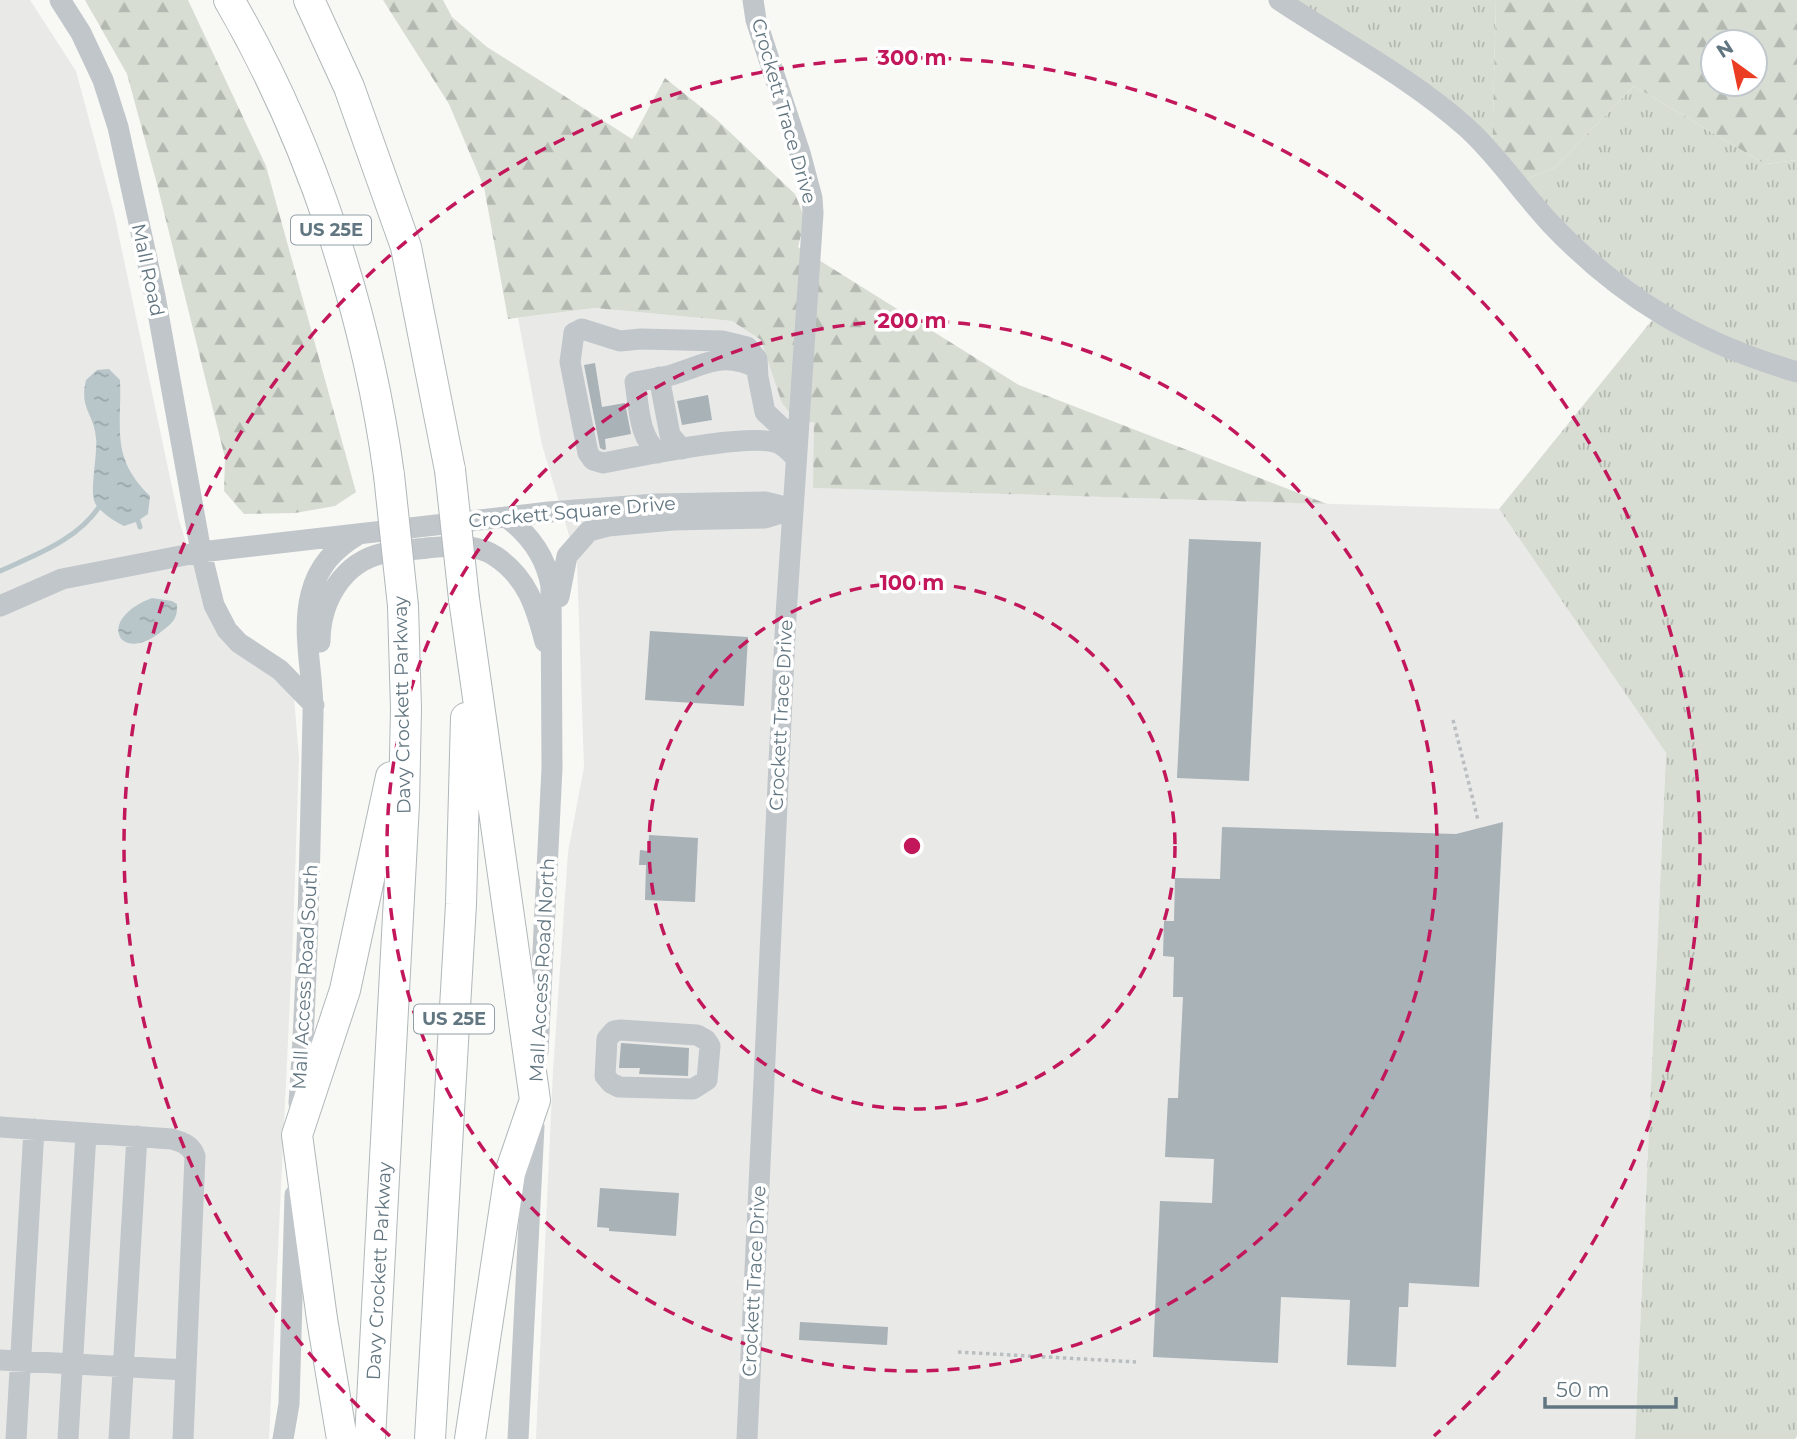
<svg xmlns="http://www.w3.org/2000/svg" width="1797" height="1439" font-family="Montserrat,sans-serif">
	<defs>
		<pattern id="grass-tufts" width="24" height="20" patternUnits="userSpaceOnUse" patternTransform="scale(1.75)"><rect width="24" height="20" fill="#d8ddd4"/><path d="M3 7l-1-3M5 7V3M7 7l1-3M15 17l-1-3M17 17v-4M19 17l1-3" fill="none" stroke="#b3b8b1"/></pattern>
		<pattern id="forest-firs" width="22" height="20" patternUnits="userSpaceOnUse" patternTransform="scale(1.75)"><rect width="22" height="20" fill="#d8ddd4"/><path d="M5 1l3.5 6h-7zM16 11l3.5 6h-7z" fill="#b3b8b1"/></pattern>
		<pattern id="water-ripples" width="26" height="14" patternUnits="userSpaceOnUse" patternTransform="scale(1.75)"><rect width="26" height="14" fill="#b8c6c9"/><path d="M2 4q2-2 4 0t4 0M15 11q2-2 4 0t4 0" fill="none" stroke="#99a5a9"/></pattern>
	</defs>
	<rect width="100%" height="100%" fill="#f8f8f5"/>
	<!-- built -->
	<path fill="#e9e9e8" d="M0,0H30L76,71L114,213L179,520L197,578L270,673L294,698L299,758L293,936L269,1439H0Z
		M595,308L732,321L761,340L814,421V488L1499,509L1666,753L1635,1439H536L553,1071L568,852L584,767L577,562L542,445L518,318Z"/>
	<!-- grass -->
	<path fill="url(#grass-tufts)" d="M1279,0H1496L1492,155Z
		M1634,86L1765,164L1797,160V1436L1795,1439H1635L1666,753L1499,509L1657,314L1515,184L1554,168Z"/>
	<!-- forest -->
	<path fill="url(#forest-firs)" fill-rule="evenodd" d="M85,0H188L266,166L356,492L335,506L295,513L244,514L224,491L225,458L157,184L127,74Z
		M383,0H443L452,17L487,47L632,139L665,78L716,119L795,194L805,219L798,247L1019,385L1327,504L813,488L814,422L798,423L782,403L761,340L732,321L595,308L508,319L484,187L449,104Z
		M1496,0H1797V160L1765,164L1634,86L1554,168L1515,184L1492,155ZM1713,42H1755V84H1713Z"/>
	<!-- water -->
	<path fill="url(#water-ripples)" d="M109,369L120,380C122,429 110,457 150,496L148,514L136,522L124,526C115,522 99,511 95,503C89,492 98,453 96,438C94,413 79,409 86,380L97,370Z
		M152,598L172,601L177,604C178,618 173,623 162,631C120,666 94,620 152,598Z"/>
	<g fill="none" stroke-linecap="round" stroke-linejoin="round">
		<!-- stream -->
		<path stroke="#b8c6c9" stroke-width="5" d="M136,514L140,527
			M0,571C36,555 82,538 102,502"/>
	</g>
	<!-- building -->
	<path fill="#a8b2b7" d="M595,363L602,407L625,403L631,434L605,439L606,449L604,450L600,448L584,365Z
		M708,395L712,420L682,425L677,401Z
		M1189,539L1261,542L1249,781L1177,778Z
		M650,631L748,637L744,706L645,700Z
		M1503,822L1479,1287L1409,1283L1408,1307H1399L1396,1367L1347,1365L1350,1300L1281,1297L1278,1363L1153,1357L1160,1201L1212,1203L1214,1159L1165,1157L1168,1098H1178L1183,997H1173L1174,957L1163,956L1164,921H1174L1175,878L1220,879L1222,827L1456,834Z
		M649,835L698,838L695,902L645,900L646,865H639L640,850L648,851Z
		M621,1043L689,1048L688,1076L639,1074L640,1068H619Z
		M600,1188L679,1193L676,1236L609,1231V1228L597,1227Z
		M800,1322L888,1327L887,1345L799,1340Z"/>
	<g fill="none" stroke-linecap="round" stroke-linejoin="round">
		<!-- highway casing -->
		<g stroke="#b1b7ba" stroke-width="32">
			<path id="highway" d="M229,0C312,142 367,313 389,475
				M309,0L349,87L406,247L450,470
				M464,599L535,1100L510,1173L470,1439
				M342,1439L322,1319L297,1135L345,990L391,777
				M370,1439L404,804L406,709L403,606
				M430,1439L461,904L466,718"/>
		</g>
		<!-- path -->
		<path stroke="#babec0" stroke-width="3.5" stroke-dasharray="3.5 3.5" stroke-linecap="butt" d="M1453,720L1478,820
			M958,1352L1136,1362"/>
		<!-- minor -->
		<path stroke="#c0c6c9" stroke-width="21" d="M60,0L81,33L103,80L118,127L155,296L201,552L214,605L227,630L239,643L280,670L314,705
			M1279,0C1342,42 1410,77 1467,128C1498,156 1522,193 1551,224C1622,299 1698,343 1797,372
			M659,377L670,435L682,449
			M659,453C638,438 639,405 635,382C646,380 657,378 668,376C703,366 721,350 757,368
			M796,458C791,453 786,447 780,444C754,431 636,457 603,463L593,460L588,453L570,362L574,333L582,329L620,341L641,339L722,341L747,347L757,359L758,377L765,412L781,427L798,437
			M506,517C529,534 546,557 551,586L552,768L538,1052
			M559,597L567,556L589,531L608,526L673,520L765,518L791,510
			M0,606L62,579L201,552L549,512L656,504L765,502L793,509
			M320,642C320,602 342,562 384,553C398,550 412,550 427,548C449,546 476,543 495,556C527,577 536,607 545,642
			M621,1030L697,1035L706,1040L710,1046L707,1080L693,1089L619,1087L611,1083L605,1076L607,1039L614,1031Z
			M299,1103C308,974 310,845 313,716C314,676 301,634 311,594C318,566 334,549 359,534
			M0,1127L172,1139C182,1142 191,1145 195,1156L183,1439
			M0,1360L186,1370
			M16,1439L34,1129
			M68,1439L86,1133
			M119,1439L137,1136
			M283,1439L289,1404L295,1195
			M518,1439L534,1126
			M747,1439L786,615L813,213L812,198L800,153L756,20L753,0"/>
		<!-- highway -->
		<use href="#highway" stroke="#fff" stroke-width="30"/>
		<!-- highway-bridge casing -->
		<g stroke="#b1b7ba" stroke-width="32" stroke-linecap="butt">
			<path id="highway-bridge" d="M450,470L464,599
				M389,475L403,606"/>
		</g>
		<!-- highway-bridge -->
		<use href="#highway-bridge" stroke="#fff" stroke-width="30"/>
	</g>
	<!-- distance rings -->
	<g fill="none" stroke="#c2185b" stroke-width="3.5" stroke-dasharray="12 9">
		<circle cx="912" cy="846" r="263"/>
		<circle cx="912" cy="846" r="525"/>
		<path d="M390 1436A788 788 0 1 1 1434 1436"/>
	</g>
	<g text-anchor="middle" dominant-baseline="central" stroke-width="7" stroke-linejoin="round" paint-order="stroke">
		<!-- shield labels -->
		<g fill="#fff" stroke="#919fa7" stroke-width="2">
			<rect x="291" y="215.5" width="80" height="29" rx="5"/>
			<rect x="414" y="1004.5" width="80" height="29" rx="5"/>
		</g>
		<g font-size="18" font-weight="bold" fill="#627681">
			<text x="331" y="230">US 25E</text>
			<text x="454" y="1019">US 25E</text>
		</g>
		<!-- street labels -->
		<g font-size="19" fill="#627681" stroke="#fff">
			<text transform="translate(784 111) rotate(74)">Crockett Trace Drive</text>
			<text transform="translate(148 270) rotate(78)">Mall Road</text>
			<text transform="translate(572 512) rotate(-5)">Crockett Square Drive</text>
			<text transform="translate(402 705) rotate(-91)">Davy Crockett Parkway</text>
			<text transform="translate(781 715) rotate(-87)">Crockett Trace Drive</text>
			<text transform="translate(542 970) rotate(-87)">Mall Access Road North</text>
			<text transform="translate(305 977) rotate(-87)">Mall Access Road South</text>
			<text transform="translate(379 1271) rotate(-87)">Davy Crockett Parkway</text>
			<text transform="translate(754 1281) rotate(-87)">Crockett Trace Drive</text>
		</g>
	</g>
	<circle cx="912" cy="846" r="10" fill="#c2185b" stroke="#fff" stroke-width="3.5"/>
	<g font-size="21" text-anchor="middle" font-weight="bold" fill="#c2185b" stroke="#fff" stroke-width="7" stroke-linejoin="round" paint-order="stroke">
		<text x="912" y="65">300 m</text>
		<text x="912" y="328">200 m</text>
		<text x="912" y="590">100 m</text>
	</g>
	<!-- north arrow -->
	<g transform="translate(1734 63) rotate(327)"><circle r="33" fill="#ffffff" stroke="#c0c8cd" stroke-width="2"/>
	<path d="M0-5L12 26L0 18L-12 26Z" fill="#ea3d23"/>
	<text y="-10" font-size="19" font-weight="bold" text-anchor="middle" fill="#627681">N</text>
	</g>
	<!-- scale -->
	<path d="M1545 1397v10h131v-10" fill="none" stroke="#627681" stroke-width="3.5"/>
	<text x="1556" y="1397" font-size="21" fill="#627681" stroke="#ffffff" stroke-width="5" paint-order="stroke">50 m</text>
</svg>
